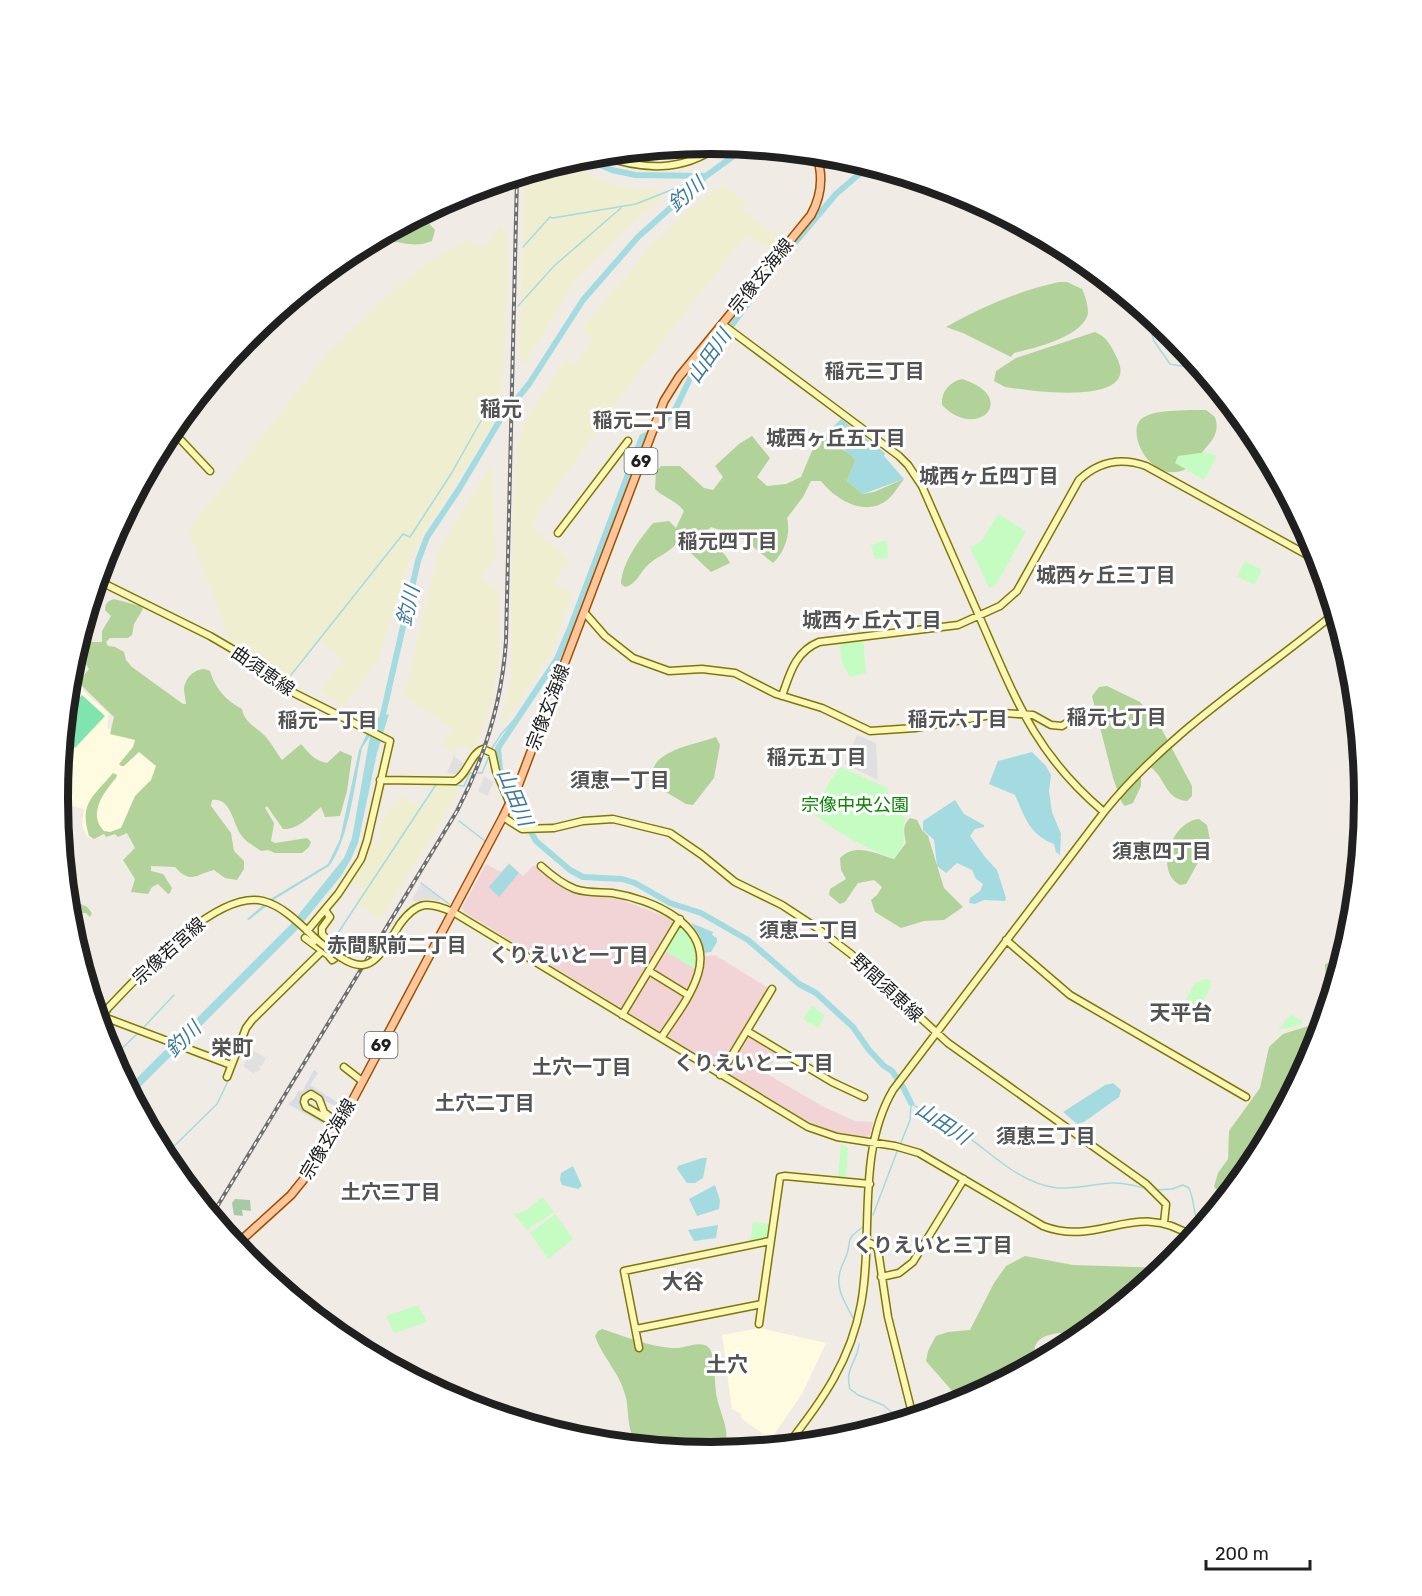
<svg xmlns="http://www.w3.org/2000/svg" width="1422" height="1596" font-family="Rubik,'Noto Sans JP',sans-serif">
	<rect width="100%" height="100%" fill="#f1ebe5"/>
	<!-- residential -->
	<path fill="#dedcdd" d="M96,584L105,589L86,615Z"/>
	<!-- commercial -->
	<path fill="#f2d4d7" d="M509,863L523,876L533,866H536L556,883L572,892L622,900L667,917L682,926L688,934L693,944L696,957L715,955L770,989L748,1027H745L743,1031L778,1053L767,1074L824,1107L855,1121L873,1122L870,1135L867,1137L831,1132L800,1118L464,912L462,908L486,864L501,872Z"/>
	<!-- education -->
	<path fill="#fffbe0" d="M70,668L76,675L80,674L83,691L109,714L107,727L114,733L137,739L162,766L123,831L88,838L82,825L84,809L57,802Z
		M760,1328L826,1343L802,1394L771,1439L742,1419L741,1414L732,1409L722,1335Z"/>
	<!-- farmland -->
	<path fill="#f0eed0" d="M692,146L696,153L664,160L635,159L613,154Z
		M567,162L600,180L626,188L657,189L661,201L637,218L578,277L524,364L520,362V352L524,175Z
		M723,184L747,204L742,209L783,240L774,252L746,235L630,384L536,517L531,526L570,560L554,583L572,594L552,653L504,724L501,721L511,682L513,527L517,448L520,434L527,417L565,360L575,364L592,339L582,329L652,244L686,212Z
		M500,224L507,235L508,276L501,411L424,532L409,561L377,663L342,707L320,689L344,660L320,640L285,684L231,642L188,530L327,354L397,287L431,260L467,240L484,248Z
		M491,464L493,466L495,558L481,578L499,591L498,664L492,700L480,736L472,750L460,745L454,752L442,745L452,729L404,696L439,549Z
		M437,784L460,786L445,815L381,920L355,903L363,890L351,882L365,860L371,844H377L383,816L401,795L422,808Z"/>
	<!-- forest -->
	<path fill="#b1d298" d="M421,215L435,230L432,241C415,248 406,242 391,242C383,243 379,245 371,242Z
		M1059,282H1067L1082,289C1085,295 1090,310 1087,317C1077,338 1035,348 1014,353L1011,357L963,333L946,327C982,307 1018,291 1059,282Z
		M1095,332C1108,337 1112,348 1118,360C1138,406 1033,391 1012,388L1005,387L994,381L996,371L1016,358Z
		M962,379C1020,397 978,442 942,405C941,392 949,382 962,379Z
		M1191,410H1206L1215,417C1220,432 1213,440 1204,450C1198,457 1193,466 1184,470C1149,484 1123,428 1144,417C1157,410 1176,411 1191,410Z
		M833,427L831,441L856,459L847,481L863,494L874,492L904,479C899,485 893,496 886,501C864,517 835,499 821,481H811L803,497L787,518C791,533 785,552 773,563L741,537L711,527L707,531C709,545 725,550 730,563L711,572L678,541C670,554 655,556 645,568C638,576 636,584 625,587L621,584C622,562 640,539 653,523L669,521L676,528L684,511C676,500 664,498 655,489L656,472L661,466H680L704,488L713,490L723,477L715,466L739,444L752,436L770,458L757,477L767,486L786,484L801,477L812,451Z
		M114,599L140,606L143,609L134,624L132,635L128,638H110L106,642L108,646L115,647L124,652L126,660L132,667L183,704H186C186,700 184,693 184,689C185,676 199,665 210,671C215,688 226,701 242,709C244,722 256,727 264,735C271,742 276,752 282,760L301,744C309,753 313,760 327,763L340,751L352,756L347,791L340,816L325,817L321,807C310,816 298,830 283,829L267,806L265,808L274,823L271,841L275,843L307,838L311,842L309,847L302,853H275L268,850L261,851C254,846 246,842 241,835C233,824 231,797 212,800L211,806L231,833L234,851L244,861V869L237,880L225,878L214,870C196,874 191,885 175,867L151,866V871L163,874L172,888L170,893L168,894L158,884L152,887L148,894L131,892L135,879L123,860L135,848L127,833L118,837L115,834L106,837L104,834L94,839L89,836C79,803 93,797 113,773L117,775L116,778C104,792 87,814 104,831L110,832L121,828L135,796L151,780L156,766L139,752L124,766H121L119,764L133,747L135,740L110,734L114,717L80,684L81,679L89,669L78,651L83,642H102V631L111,616L105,610C105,603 108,601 114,599Z
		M1107,686L1140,702L1148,711L1161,728L1192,786V796L1187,801C1164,799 1166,777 1149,766L1141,773V786L1133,803L1125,806L1122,803L1113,778L1092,696L1099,687Z
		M716,737L720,745L714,778L693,805L686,804L656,786C638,752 695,745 716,737Z
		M910,818L917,820L922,830L928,836L944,888L963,907L944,920L924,921L901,928L875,912L871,900L877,895L882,887L874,880L858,883L845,902L840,904L829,895L830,889L846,879L841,870L840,858C856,842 876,854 894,859L906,843C904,832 902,826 910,818Z
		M1199,819L1207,825L1210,840L1189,879L1186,884L1180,885C1154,871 1171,822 1199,819Z
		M65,880H71L76,884L75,892L79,903L87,907L92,913L90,917L86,913H79L71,921L69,920Z
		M1338,960H1342L1315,1049L1255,1162L1225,1198L1214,1187L1218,1173L1228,1159L1229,1131L1260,1088L1269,1047L1283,1034L1321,1022L1326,985L1325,964Z
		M1025,1256L1073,1265L1165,1268L1086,1332C1069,1332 1022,1330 1038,1361L961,1402L952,1405L953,1392L926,1361L928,1351L936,1336L948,1332L970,1330L994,1283L1006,1266Z
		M602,1329C624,1336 655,1349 678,1348C687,1347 703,1340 709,1348C716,1355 714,1386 717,1398C721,1417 732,1432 723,1451C710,1452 692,1453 681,1449C676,1447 674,1443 668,1442C657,1442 647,1451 637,1442C627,1434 629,1410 626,1398C620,1372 603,1359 595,1336L598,1331Z"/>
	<!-- cemetery -->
	<path fill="#a5cba6" d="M235,1199L250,1200L251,1211L242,1210L243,1216L234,1215L232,1203Z"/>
	<!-- park -->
	<path fill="#c4fcc1" d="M1207,452L1217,456L1204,480L1175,463L1178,456Z
		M998,514L1026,531L996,585L989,588L970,547L982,541Z
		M883,541H887L888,556L887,558L875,559L871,545Z
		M1245,561L1262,570L1254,585L1237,576Z
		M863,639L866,673L850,677L842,663L839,641Z
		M840,767L888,788L887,806L906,818C898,836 912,838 894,858C871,851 832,830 814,814L828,784Z
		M682,926C692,939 697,952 695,969L665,951L679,927Z
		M1204,979L1211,980L1210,988L1199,1008L1185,1001L1195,983Z
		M812,1005L825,1016L818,1028L803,1019Z
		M1291,1014L1303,1022L1301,1025L1278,1030Z
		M841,1144L848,1148L846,1178H838Z
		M543,1197L554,1212L527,1230L513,1213C526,1216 533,1203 543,1197Z
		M555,1214L573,1239L548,1259L530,1233Z
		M753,1222L770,1224L767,1239L750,1242Z
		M418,1305L427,1322L394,1333L386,1316Z"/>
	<!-- pitch -->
	<path fill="#80e4af" d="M82,695L105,716L75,748L63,737L65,714Z"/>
	<!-- parking -->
	<path fill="#e0e0e0" d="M857,735L876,743L878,780L844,764Z
		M454,756L466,765L460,775L447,773Z
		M484,777L494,782L487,796L478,791Z
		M421,884L440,898L439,901L427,899L416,902L412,900Z
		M354,940L363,945L356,956L347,951Z
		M252,1050L266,1058L262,1066H258L261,1068L258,1072L255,1071L254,1074L243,1066Z"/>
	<!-- plaza -->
	<path fill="#d9dbe7" d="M314,1070L318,1073L310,1085L345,1107L341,1114L335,1116L340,1108L323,1100L322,1096L310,1090L300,1102L301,1106L330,1121L333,1125L332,1129L288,1104L294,1099L299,1090L302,1092Z"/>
	<!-- water -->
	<path fill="#a4dbe0" d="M841,419L885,453L884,456L904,479L863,494L847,481L856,459L831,441L834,434L833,427Z
		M389,714L377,753L358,843L351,859L341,876L296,931L132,1095L128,1087L291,924L344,858L352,838L370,736L362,748C355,782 349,840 329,866L275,899L249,920L247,919L269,900L328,864L340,839L359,750L374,719Z
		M1032,752L1046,766L1051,775L1049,791L1052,812L1061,834L1060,855L1056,852L1054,844C1029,834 1026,819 1015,795L989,784L998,761Z
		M955,800L964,814L984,825V827L975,829L970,836L985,857L997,870L1006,898L1005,901L984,900L975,904L969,903L970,898L980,891L983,884L976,879L972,870L957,863L946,873L937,866L934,840L923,830V821Z
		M509,864L519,873L499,897L489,887Z
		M691,923L713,932L712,935L717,938V942L711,952L704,953L700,936Z
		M1113,1083L1121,1090L1119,1097L1084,1122L1077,1124L1063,1112L1105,1085Z
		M702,1158H707L703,1178L695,1183H687L677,1169L678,1166Z
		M573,1166L582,1186L578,1189L562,1185L560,1180L561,1173Z
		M715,1185L720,1200L719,1209L697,1216L689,1199Z
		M718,1225L716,1238L694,1241L688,1230Z"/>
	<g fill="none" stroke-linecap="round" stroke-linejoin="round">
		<!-- stream -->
		<path stroke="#a4dbe0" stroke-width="1.5" d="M523,247L550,217L553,218L636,204L706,176
			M518,306L554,266L621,208
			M1145,312L1154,341L1170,364L1202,370
			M291,675L403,534L410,537L451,474L482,419L497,399
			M490,751L502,733L525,708
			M445,784L464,786L470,773H482L489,756
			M459,821L485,841
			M421,883L449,904
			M332,942L437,783
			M291,985L323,956
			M143,1028L174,995
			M112,1058L137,1034
			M911,1103C926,1115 942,1120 958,1130C989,1150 1017,1183 1057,1188C1075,1189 1094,1184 1112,1183C1124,1182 1136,1186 1148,1189
			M900,1145L910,1120L911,1104
			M164,1156L217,1104L230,1077
			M1156,1190L1172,1189L1183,1185L1189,1188C1195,1201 1193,1216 1200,1228
			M873,1215L898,1149
			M853,1318C846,1304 835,1289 840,1272C841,1266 845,1260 847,1254C852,1237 845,1240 863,1227
			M859,1344C858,1361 844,1368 850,1389L858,1395L883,1405L898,1417V1422"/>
		<!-- river -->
		<path stroke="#a4dbe0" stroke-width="6" d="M581,157L612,170L635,175L706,176
			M874,167L858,175L836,194L778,263L726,333L694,370L676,408L659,429L642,437L571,626L557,659L498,748L500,769L512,798L536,841L570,870L583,877L622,879L635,883L670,903L701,913L748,940L799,984L816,993L853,1027L869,1050L884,1066L892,1071L903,1087L911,1103
			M381,723L418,561L427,537L459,489L500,420L529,384L583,300L638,237L706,176L746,147"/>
		<!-- secondary casing -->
		<g stroke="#7d7900" stroke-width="9">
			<path id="secondary" d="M599,155C643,170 681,173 720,145
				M722,324L899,456L908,465L922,486C944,535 965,585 987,634C1019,708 1040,758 1104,812
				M173,427L179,438L210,471
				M558,533L628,441
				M97,580L210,636L234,650L294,693L390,741L367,841L361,859L338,894L307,931
				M584,612L605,636L633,658L669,671L702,669L735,673L776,694L822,708L870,731L915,728L1003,713L1033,715L1051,725L1062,726L1085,711
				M782,696C790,673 795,652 819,642L958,625L1000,606L1017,591L1079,480C1098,462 1121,457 1146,466L1320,562
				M380,780L455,781C468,774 470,754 483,749L492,753L496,771L510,804
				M503,817L522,829L554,828L583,821L613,819L670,833L702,855L735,882L782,905L817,928L851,954L948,1043L1146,1184L1166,1204L1164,1223
				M541,866C551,875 562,884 575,889C587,893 599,892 612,893C651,899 713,924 698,974C691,997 674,1018 661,1038
				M400,924C417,901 428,901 453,912L808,1127L837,1137L895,1146L919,1153L1043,1226C1100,1248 1136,1198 1193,1237
				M305,938L328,955L332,960L341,954L322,934V928L330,917L325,910
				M1006,940L1070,995L1246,1097
				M649,971L688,995
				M96,1014L231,1065
				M622,1015L680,919
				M103,1016L108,1008C138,977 216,889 263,901C284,906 303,927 318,941
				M747,1031L832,1082L864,1097
				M344,1067L362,1081
				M720,1075L772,989
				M227,1077L246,1028L252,1020L322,951
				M311,1094L319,1099L324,1112L339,1124L332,1122L306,1107L304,1102L305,1098Z
				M866,1241L876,1246L878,1250L888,1317L913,1417
				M881,1277L899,1273L913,1262L964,1179
				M759,1324L780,1177L785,1176L870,1184
				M636,1329L762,1304
				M639,1348L624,1271L770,1241
				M788,1444C822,1401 851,1360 861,1304C874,1235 856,1153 893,1090L1104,812C1168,732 1256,678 1335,613"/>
		</g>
		<!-- primary casing -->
		<g stroke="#9b5200" stroke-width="10">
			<path id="primary" d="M236,1245L291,1195L316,1164L349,1107L503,817L518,786L664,401L679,377L811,215C822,195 824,176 816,154"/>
		</g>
		<!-- secondary -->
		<use href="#secondary" stroke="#fdf7b7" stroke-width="6"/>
		<!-- primary -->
		<use href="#primary" stroke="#ffc69c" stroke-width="7"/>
		<!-- rail casing -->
		<g stroke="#6e6e6e" stroke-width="4">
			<path id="rail" d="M212,1215L457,811C485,757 502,702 506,641L517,177"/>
		</g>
		<!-- rail -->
		<use href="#rail" stroke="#fff" stroke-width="1.5" stroke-dasharray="4.5" stroke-linecap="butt"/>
		<!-- secondary-bridge casing -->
		<g stroke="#7d7900" stroke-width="9" stroke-linecap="butt">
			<path id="secondary-bridge" d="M318,941C365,978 371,972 400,924"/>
		</g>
		<!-- secondary-bridge -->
		<use href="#secondary-bridge" stroke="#fdf7b7" stroke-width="6"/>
	</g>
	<g text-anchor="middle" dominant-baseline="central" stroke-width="6" stroke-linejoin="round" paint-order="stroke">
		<!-- shield labels -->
		<g fill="#fff" stroke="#636363" stroke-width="1.5">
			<rect x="624.5" y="448" width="33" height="26" rx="4.5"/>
			<rect x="364.5" y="1032" width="33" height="26" rx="4.5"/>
		</g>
		<g font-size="16" font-weight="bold" fill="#202020">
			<text x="641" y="461">69</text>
			<text x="381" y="1045">69</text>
		</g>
		<!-- street labels -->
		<g font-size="18" fill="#202020" stroke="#fff">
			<text transform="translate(761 276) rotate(-51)">宗像玄海線</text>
			<text transform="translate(263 671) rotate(35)">曲須恵線</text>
			<text transform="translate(548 707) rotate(-69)">宗像玄海線</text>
			<text transform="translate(169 951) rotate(-42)">宗像若宮線</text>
			<text transform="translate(887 988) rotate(43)">野間須恵線</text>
			<text transform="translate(328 1139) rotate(-59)">宗像玄海線</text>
		</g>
		<!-- park labels -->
		<g font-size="18" fill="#0d8506" stroke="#fff">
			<text x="855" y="805">宗像中央公園</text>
		</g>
		<!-- water labels -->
		<g font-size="20" font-style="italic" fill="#3e7a9c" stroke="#fff">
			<text transform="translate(686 194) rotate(-41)">釣川</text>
			<text transform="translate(709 356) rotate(-55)">山田川</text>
			<text transform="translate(408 606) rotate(-77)">釣川</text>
			<text transform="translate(515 797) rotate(67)">山田川</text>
			<text transform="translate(183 1039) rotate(-45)">釣川</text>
			<text transform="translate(943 1123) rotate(33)">山田川</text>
		</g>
		<!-- neighbourhood labels -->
		<g font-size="20" font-weight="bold" fill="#535353" stroke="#fff">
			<text x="875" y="371">稲元三丁目</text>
			<text x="643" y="420">稲元二丁目</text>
			<text x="836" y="438">城西ヶ丘五丁目</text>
			<text x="989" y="476">城西ヶ丘四丁目</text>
			<text x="728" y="541">稲元四丁目</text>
			<text x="1106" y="575">城西ヶ丘三丁目</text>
			<text x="872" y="620">城西ヶ丘六丁目</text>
			<text x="1117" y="717">稲元七丁目</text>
			<text x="958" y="719">稲元六丁目</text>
			<text x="328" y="720">稲元一丁目</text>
			<text x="817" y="757">稲元五丁目</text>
			<text x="620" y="780">須恵一丁目</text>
			<text x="1162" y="851">須恵四丁目</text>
			<text x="809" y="930">須恵二丁目</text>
			<text x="397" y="945">赤間駅前二丁目</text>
			<text x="569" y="955">くりえいと一丁目</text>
			<text x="754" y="1063">くりえいと二丁目</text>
			<text x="582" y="1067">土穴一丁目</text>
			<text x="485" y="1103">土穴二丁目</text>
			<text x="1046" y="1136">須恵三丁目</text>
			<text x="391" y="1192">土穴三丁目</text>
			<text x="933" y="1245">くりえいと三丁目</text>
		</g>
		<!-- quarter labels -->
		<g font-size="21" font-weight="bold" fill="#535353" stroke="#fff">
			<text x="501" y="408">稲元</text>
			<text x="1181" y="1012">天平台</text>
			<text x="232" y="1047">栄町</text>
			<text x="683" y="1281">大谷</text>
			<text x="727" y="1364">土穴</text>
		</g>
	</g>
	<!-- crop -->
	<path d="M0 0H1422V1596H0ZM711 154H711A643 643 0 0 1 1354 797V799A643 643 0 0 1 711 1442H711A643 643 0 0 1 68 799V797A643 643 0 0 1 711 154Z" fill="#fff" fill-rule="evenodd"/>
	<path fill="none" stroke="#202020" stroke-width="8" d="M711 154H711A643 643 0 0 1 1354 797V799A643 643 0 0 1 711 1442H711A643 643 0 0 1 68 799V797A643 643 0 0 1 711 154Z"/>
	<!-- scale -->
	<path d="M1206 1560v9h104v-9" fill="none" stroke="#202020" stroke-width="3"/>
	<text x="1215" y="1560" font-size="18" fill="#202020" stroke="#ffffff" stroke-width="4.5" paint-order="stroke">200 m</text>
</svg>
